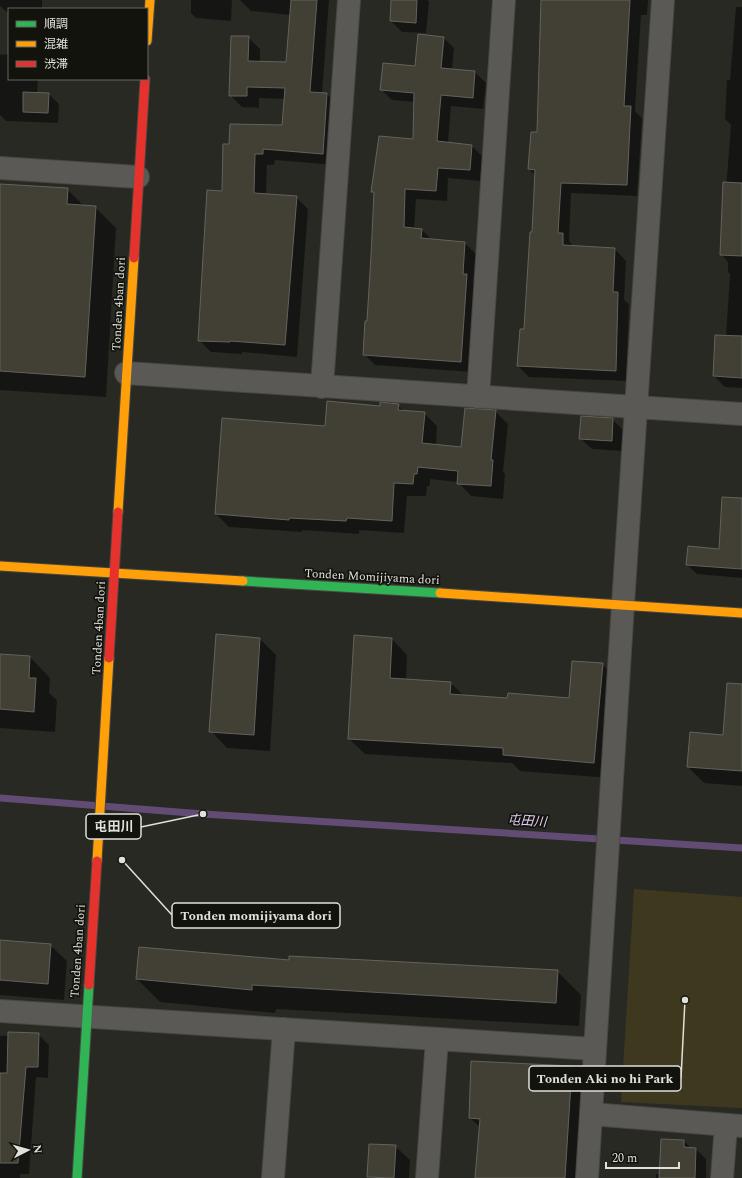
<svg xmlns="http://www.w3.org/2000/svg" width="742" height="1178" font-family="Spectral,'Noto Sans JP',serif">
	<rect width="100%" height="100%" fill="#292924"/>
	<!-- green -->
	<path fill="#3e391e" d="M634,889L742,897V1108L621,1102Z"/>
	<!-- shadow -->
	<path fill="#0007" d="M0,0H42V9H9V14L0,6Z
		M191,0H232L231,21L196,18L191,13Z
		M240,0H329L322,94H327L339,106L334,165L275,160L274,165H267L266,195L296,197L308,209L297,357L242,352V354L211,352L199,340L230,145L283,126L285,99L259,98V108L242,107L230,95L248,37L260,49V62L287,63L291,15L251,11Z
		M392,0H427L429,2L426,33L402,32L391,21Z
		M543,0H648L647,15H641L635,111L642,118L637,196L571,193L569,241L574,247L615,249L626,261L624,300L629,304L626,381L529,377L518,366L525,330L533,233L536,176L529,169L538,133Z
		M736,7H742V388L725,387L714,376L726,336L730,274L728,272V262L721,254L731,125L725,119L727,80H730Z
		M444,38L454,48L452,70L475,72L486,83L483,109L451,106L448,143L471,145L482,156L480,181L448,178L447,201L416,199L414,229L422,230L432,240L465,243L476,254L473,282L477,286L472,372L375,365L364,354L368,322L375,194L372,191L414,140L415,102L392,100L381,89L416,67Z
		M9,54V79H38L37,93L49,94L59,104L58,123L6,121L0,115V55Z
		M0,185L67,189L85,207H95L116,228L106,397L0,390Z
		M398,405L405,412L424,413L437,426L436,445L462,448L495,411L508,424L503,472L505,474L503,499L471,496L458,482L430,479V486H427L426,496H407L404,533L359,530V534L302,530V532L229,527L216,514L326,427L381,407Z
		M612,419L623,430L622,451L592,449L580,438Z
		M742,499V578L697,574L687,565L720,550Z
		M217,635L260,639L276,655L270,751L227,748L211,731Z
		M392,639L407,655L406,680L451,683L464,696L508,699H570L602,664L618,680L610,778L520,771L512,763L365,754L349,739Z
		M0,655L30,657L50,678L49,693L57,700L55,732L0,728Z
		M742,707V786L704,783L688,767L724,736Z
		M0,941L50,945L67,961L64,1000L0,995Z
		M290,961L557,971L581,995L579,1026L276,1009L275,1013L160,1002L137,979Z
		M38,1034L49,1045L48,1078L36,1077L29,1174H20V1178H0V1036Z
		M572,1067L582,1078L576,1178H476L481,1128L470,1118Z
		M684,1141L691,1148L696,1149L706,1159V1178H656V1174H660Z
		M370,1145L395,1146L410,1160L409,1178H368Z"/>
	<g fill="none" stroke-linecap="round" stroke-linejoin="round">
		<!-- stream -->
		<path stroke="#624c74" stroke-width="7" d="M0,798L203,814L742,848"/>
	</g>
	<!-- building -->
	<path fill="#424034" stroke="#63625e" d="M291,0H317L310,92L327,93L323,154L263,149V154H255L254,193L297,196L285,345L230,341V342L198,341L207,190L222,191L223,144H229L230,124L282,125L285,88L247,87V96H229L231,36H249L248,61L286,62Z
		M391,0H417L416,23L390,21Z
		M541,0H630L624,106H631L627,185L561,183L558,233H563V245L615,248L613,292H618L616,371L517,366L520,329H524L530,232H532L535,170L528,169L531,132H537Z
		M418,34L444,37L441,68L475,71L473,98L441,95L437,141L472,145L470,170L438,168L436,191L405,189L404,227L422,229L421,238L465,242L463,274H467L461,362L363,355L365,321H367L371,256L374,192H371L379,136L413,139L414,93L380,90L383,63L415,66Z
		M23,92L49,93L48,113L23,112Z
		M723,182L742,183V256L720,255Z
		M0,184L68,188L67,204L96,206L85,377L0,371Z
		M715,335L742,336V378L713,376Z
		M327,401L380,406V402L399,404L398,410L425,412L422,443L461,447L465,408L496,410L491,460H493L491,486L457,484L458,471L418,467L417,474H414L413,484L394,483L392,521L347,518L346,521L289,518V520L215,514L222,418L325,426Z
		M581,416L613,418L612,441L579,439Z
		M722,497L742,498V569L686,565L688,546L719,549Z
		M216,634L260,638L254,735L209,732Z
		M354,635L392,638L390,678L451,682L450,694L507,698L508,693L569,698L572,661L603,663L594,763L503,755V748L348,739Z
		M0,654L30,656L29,678H36L34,712L0,709Z
		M727,683L742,684V771L687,767L690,732L723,735Z
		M0,940L51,944L48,984L0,980Z
		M139,947L289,960V956L558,970L556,1003L252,985V990L136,979Z
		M8,1032L39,1033L38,1067H26L18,1163H0V1073H7Z
		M471,1061L572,1066L565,1178H475L480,1119L469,1118Z
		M661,1139L684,1140V1147L696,1148L695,1178H659Z
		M369,1144L396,1145L394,1178L367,1177Z"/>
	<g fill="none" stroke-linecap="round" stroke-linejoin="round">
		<!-- street casing -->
		<g stroke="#474642" stroke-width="24">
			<path id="street" d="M0,168L138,177
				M126,373L742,414
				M322,387L349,0
				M478,397L504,0
				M0,1011L594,1049
				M591,1114L742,1126
				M273,1178L284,1029
				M427,1178L437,1039
				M587,1178L623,604L663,0
				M722,1178L726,1125"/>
		</g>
		<!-- fast casing -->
		<g stroke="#474642" stroke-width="11">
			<path id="fast" d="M243,581L440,593
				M77,1178L89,985"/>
		</g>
		<!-- slow casing -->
		<g stroke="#474642" stroke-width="11">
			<path id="slow" d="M147,41L150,0
				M118,512L134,258
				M0,566L243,581
				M440,593L742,613
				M97,861L109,658"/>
		</g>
		<!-- jam casing -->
		<g stroke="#474642" stroke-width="11">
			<path id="jam" d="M134,258L145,79
				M109,658L118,512
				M89,985L97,861"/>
		</g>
		<!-- street -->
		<use href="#street" stroke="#5a5955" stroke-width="22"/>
		<!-- fast -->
		<use href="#fast" stroke="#30b455" stroke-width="9"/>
		<!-- slow -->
		<use href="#slow" stroke="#ff9f0a" stroke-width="9"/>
		<!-- jam -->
		<use href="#jam" stroke="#e5322d" stroke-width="9"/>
	</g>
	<g text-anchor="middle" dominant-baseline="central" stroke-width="3.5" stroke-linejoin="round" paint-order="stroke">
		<!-- street labels -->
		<g font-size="12" fill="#e1e0da" stroke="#13130e">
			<text transform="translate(119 304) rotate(-87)">Tonden 4ban dori</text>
			<text transform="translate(372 577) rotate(3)">Tonden Momijiyama dori</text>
			<text transform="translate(99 628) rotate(-87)">Tonden 4ban dori</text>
			<text transform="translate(78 951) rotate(-86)">Tonden 4ban dori</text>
		</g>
		<!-- water labels -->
		<g font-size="13" font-style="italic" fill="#e3ccf7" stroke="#13130e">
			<text transform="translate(527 821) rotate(4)">屯田川</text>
		</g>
	</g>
	<!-- callouts -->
	<path fill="none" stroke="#e1e0da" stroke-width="1.5" d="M203 814L141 827M122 860L172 915M685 1000L681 1078"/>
	<g fill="#e1e0da" stroke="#13130e" stroke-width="1.5">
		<circle cx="203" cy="814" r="4"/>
		<circle cx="122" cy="860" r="4"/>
		<circle cx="685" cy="1000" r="4"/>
	</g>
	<g fill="#13130e" stroke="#e1e0da" stroke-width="1.5">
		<rect x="86" y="814" width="55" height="25" rx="4"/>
		<rect x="172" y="903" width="168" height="25" rx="4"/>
		<rect x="529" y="1066" width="152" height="25" rx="4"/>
	</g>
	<g font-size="13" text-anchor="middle" font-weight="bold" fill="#e1e0da">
		<text x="114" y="831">屯田川</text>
		<text x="256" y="920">Tonden momijiyama dori</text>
		<text x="605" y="1083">Tonden Aki no hi Park</text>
	</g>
	<!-- legend -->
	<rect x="8" y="8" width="140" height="72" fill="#13130e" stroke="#656560"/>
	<rect x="16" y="21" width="20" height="6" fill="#30b455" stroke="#656560"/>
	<text x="44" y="28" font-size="12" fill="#e1e0da">順調</text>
	<rect x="16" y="41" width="20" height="6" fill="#ff9f0a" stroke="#656560"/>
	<text x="44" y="48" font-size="12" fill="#e1e0da">混雑</text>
	<rect x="16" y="61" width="20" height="6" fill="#e5322d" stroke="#656560"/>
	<text x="44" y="68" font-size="12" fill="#e1e0da">渋滞</text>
	<!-- north arrow -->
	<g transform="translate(28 1150) rotate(84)" stroke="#13130e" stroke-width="3" paint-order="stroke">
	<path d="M0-3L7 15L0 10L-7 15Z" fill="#e1e0da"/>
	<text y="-6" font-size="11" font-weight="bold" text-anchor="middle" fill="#e1e0da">N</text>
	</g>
	<!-- scale -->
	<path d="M606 1162v6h73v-6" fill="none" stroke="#e1e0da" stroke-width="2"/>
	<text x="612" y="1162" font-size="12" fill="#e1e0da" stroke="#13130e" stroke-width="3" paint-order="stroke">20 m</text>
</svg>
